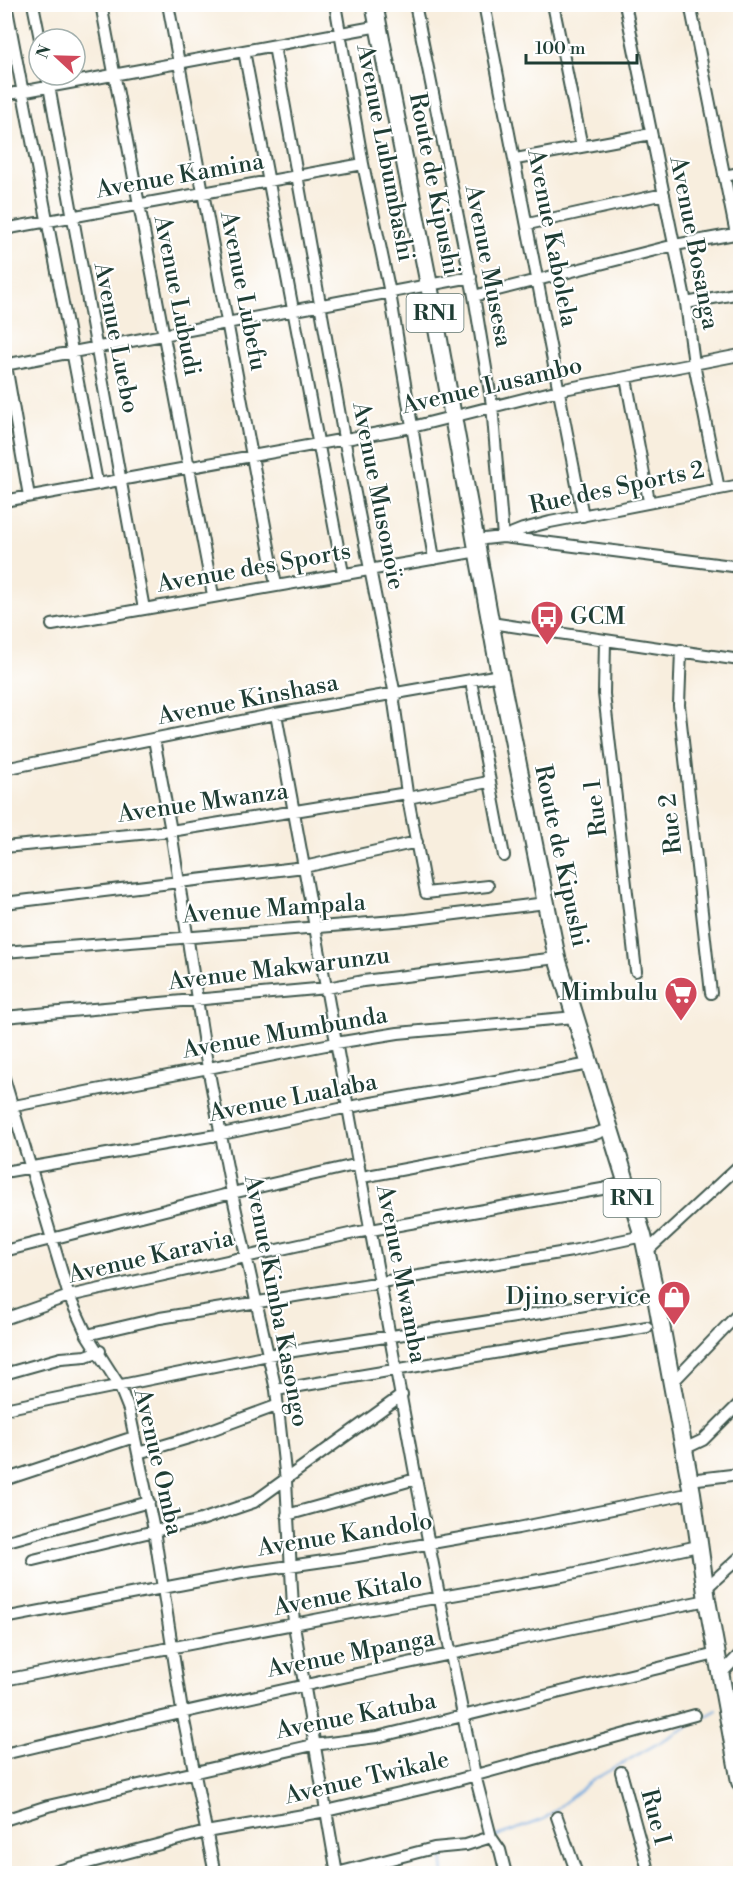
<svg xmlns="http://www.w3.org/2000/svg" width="745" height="1878" font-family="'Libre Bodoni',serif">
	<rect width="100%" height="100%" fill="#fff"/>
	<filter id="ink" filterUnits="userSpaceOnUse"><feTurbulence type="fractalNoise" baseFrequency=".0167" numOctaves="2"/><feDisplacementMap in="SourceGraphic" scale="12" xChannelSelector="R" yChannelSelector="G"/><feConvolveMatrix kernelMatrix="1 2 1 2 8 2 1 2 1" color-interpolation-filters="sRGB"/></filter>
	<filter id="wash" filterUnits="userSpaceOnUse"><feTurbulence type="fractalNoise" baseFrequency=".008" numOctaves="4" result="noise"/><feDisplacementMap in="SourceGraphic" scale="24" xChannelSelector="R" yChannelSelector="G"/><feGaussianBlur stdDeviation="1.35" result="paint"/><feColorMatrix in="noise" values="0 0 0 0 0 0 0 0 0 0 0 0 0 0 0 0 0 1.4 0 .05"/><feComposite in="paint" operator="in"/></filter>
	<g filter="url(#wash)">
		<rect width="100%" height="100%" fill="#f8eede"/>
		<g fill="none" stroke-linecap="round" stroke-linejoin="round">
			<!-- stream -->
			<path stroke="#71a8df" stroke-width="2" d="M734,1703L740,1702
				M495,1837L544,1819L591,1781L717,1710
				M442,1852L444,1874"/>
		</g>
	</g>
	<g filter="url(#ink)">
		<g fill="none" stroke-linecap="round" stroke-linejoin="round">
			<!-- minor casing -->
			<g stroke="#40584e" stroke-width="14">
				<path id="minor" d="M6,4L97,482
					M33,4L40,39
					M101,4L213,595
					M168,4L276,585
					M335,4L363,164L390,293L434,559
					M415,4L474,296L492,405L503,537L523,529L550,522L740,485
					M484,4L583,516
					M553,4L582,147
					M625,4L686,303L694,364L719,489
					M690,4L736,234
					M274,46L344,438L395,695L394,702L407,793L426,893L488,886
					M244,51L343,573
					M47,75L144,609
					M4,95L379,26
					M516,159L651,134
					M724,176L740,173
					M528,224L664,194
					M4,229L363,164
					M474,296L675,245L740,233
					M686,303L740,293
					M4,354L29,496
					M4,365L471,277
					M626,378L649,501
					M4,501L412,427L559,390L740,355
					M475,540L503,537L740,567
					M491,623L740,660
					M52,625L478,551
					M605,640L604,694L636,971
					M681,650L679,705L711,993
					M471,681L504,856
					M276,714L416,1479L475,1775L491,1837
					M154,739L171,831L206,1057L232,1193L276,1390L286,1481L294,1625L337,1874
					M4,769L276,714L500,675
					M408,798L488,782
					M4,847L171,831L407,793
					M4,903L304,867L417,842
					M4,952L407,920L546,903
					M4,1017L327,988L363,981L557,958
					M4,1078L69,1296L87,1335L119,1385L129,1410L154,1530L182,1711L215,1874
					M4,1108L336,1043L398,1033L575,1017
					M4,1172L222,1134L349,1107L590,1064
					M362,1177L595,1134L611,1128
					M4,1251L232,1193L359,1164
					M646,1252L740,1165
					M4,1319L69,1296L354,1233L602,1189L627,1182
					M87,1335L160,1318L572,1251L643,1236
					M4,1374L61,1358L86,1356L100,1351
					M672,1383L740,1312
					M276,1390L647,1327
					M4,1409L268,1355L541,1313L655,1292
					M684,1449L703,1440L740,1403
					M138,1453L192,1437L276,1406
					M4,1480L134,1437
					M689,1480L740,1474
					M287,1515L416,1479
					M4,1542L149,1502
					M33,1560L201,1520L254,1502L402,1395
					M705,1589L740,1557
					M4,1618L247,1572L352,1557L518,1528L692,1493
					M720,1675L740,1654
					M4,1680L366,1610L562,1576L698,1546
					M4,1754C238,1698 472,1649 707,1600
					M621,1772L649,1874
					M557,1817L577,1874
					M4,1820L48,1806L313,1745L377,1737L716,1654
					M491,1837L500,1850L506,1874
					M46,1874L206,1832L326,1811L443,1784L695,1715
					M333,1874L434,1848L466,1845L491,1837"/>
			</g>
			<!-- highway casing -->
			<g stroke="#40584e" stroke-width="20">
				<path id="highway" d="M374,4L429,285L500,675L557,958L643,1236L655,1292L692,1493L707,1600L740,1782"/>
			</g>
			<!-- minor -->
			<use href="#minor" stroke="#fff" stroke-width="10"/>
			<!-- highway -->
			<use href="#highway" stroke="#fff" stroke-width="16"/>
		</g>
	</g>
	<!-- icons -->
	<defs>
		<g id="bus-pin" transform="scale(1.725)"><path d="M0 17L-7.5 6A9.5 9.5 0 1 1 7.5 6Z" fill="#d1495b" stroke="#fff"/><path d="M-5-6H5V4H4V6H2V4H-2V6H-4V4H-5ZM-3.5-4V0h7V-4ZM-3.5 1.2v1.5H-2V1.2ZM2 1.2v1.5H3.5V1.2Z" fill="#fff"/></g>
		<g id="supermarket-pin" transform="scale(1.725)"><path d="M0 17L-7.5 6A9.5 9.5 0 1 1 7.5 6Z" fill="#d1495b" stroke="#fff"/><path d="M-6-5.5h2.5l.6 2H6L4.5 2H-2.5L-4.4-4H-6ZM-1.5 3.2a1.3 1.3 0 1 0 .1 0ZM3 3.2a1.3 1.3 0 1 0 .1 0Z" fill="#fff"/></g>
		<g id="shop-pin" transform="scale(1.725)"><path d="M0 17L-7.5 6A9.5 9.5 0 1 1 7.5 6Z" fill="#d1495b" stroke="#fff"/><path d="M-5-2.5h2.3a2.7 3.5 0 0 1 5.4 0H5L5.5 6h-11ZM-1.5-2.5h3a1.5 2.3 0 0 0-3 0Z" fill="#fff"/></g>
	</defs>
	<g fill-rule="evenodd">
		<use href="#bus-pin" x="547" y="617"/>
		<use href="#supermarket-pin" x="681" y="993"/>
		<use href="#shop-pin" x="674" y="1297"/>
	</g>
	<g text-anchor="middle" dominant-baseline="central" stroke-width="4.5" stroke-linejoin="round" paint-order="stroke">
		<!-- shield labels -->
		<g fill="#fff" stroke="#627771" stroke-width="1.5">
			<rect x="406.5" y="294" width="57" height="38" rx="4.5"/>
			<rect x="603.5" y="1179" width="57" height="38" rx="4.5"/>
		</g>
		<g font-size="22" font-weight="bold" fill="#1f3d34">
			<text x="435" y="313">RN1</text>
			<text x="632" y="1198">RN1</text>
		</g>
		<!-- street labels -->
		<g font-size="24" fill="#1f3d34" stroke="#fff">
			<text transform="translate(385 153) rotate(79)">Avenue Lubumbashi</text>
			<text transform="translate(180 176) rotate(-10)">Avenue Kamina</text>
			<text transform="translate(434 184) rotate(79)">Route de Kipushi</text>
			<text transform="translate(552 238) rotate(79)">Avenue Kabolela</text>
			<text transform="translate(694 243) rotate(79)">Avenue Bosanga</text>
			<text transform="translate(488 266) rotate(79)">Avenue Musesa</text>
			<text transform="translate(243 291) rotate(79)">Avenue Lubefu</text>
			<text transform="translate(177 296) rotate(79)">Avenue Lubudi</text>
			<text transform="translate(116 338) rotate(79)">Avenue Luebo</text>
			<text transform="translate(492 386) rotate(-13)">Avenue Lusambo</text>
			<text transform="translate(617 488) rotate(-12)">Rue des Sports 2</text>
			<text transform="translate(378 496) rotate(79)">Avenue Musonoïe</text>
			<text transform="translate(254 568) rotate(-10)">Avenue des Sports</text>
			<text transform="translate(248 700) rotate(-11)">Avenue Kinshasa</text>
			<text transform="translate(203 803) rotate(-8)">Avenue Mwanza</text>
			<text transform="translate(596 808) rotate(-97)">Rue 1</text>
			<text transform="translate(671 824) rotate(-96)">Rue 2</text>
			<text transform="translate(561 856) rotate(78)">Route de Kipushi</text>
			<text transform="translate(274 909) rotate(-4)">Avenue Mampala</text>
			<text transform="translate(279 969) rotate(-7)">Avenue Makwarunzu</text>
			<text transform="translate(285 1033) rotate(-10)">Avenue Mumbunda</text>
			<text transform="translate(293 1098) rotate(-11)">Avenue Lualaba</text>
			<text transform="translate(151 1257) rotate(-13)">Avenue Karavia</text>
			<text transform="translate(401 1274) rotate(79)">Avenue Mwamba</text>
			<text transform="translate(276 1301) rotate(79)">Avenue Kimba Kasongo</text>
			<text transform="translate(158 1462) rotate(77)">Avenue Omba</text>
			<text transform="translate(345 1535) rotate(-9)">Avenue Kandolo</text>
			<text transform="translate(348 1594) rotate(-11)">Avenue Kitalo</text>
			<text transform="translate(351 1654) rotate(-11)">Avenue Mpanga</text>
			<text transform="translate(356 1716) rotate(-11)">Avenue Katuba</text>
			<text transform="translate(367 1778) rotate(-13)">Avenue Twikale</text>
			<text transform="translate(655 1817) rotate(75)">Rue I</text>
		</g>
		<!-- poi labels -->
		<g font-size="24" fill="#1f3d34" stroke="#fff" text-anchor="end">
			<text x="570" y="617" text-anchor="start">GCM</text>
			<text x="658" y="993">Mimbulu</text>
			<text x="651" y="1297">Djino service</text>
		</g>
	</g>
	<!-- margin -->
	<rect width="745" height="1878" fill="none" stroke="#fff" stroke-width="24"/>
	<!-- north arrow -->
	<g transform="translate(57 57) rotate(292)"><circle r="28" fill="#ffffff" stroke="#a5b1ae" stroke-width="1.5"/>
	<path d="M0-4.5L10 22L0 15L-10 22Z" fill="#d1495b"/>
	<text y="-9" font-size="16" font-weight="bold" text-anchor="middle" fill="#1f3d34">N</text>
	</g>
	<!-- scale -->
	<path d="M526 54v9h111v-9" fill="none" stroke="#1f3d34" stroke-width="3"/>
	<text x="535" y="54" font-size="18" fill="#1f3d34" stroke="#ffffff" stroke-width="4.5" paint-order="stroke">100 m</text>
</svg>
